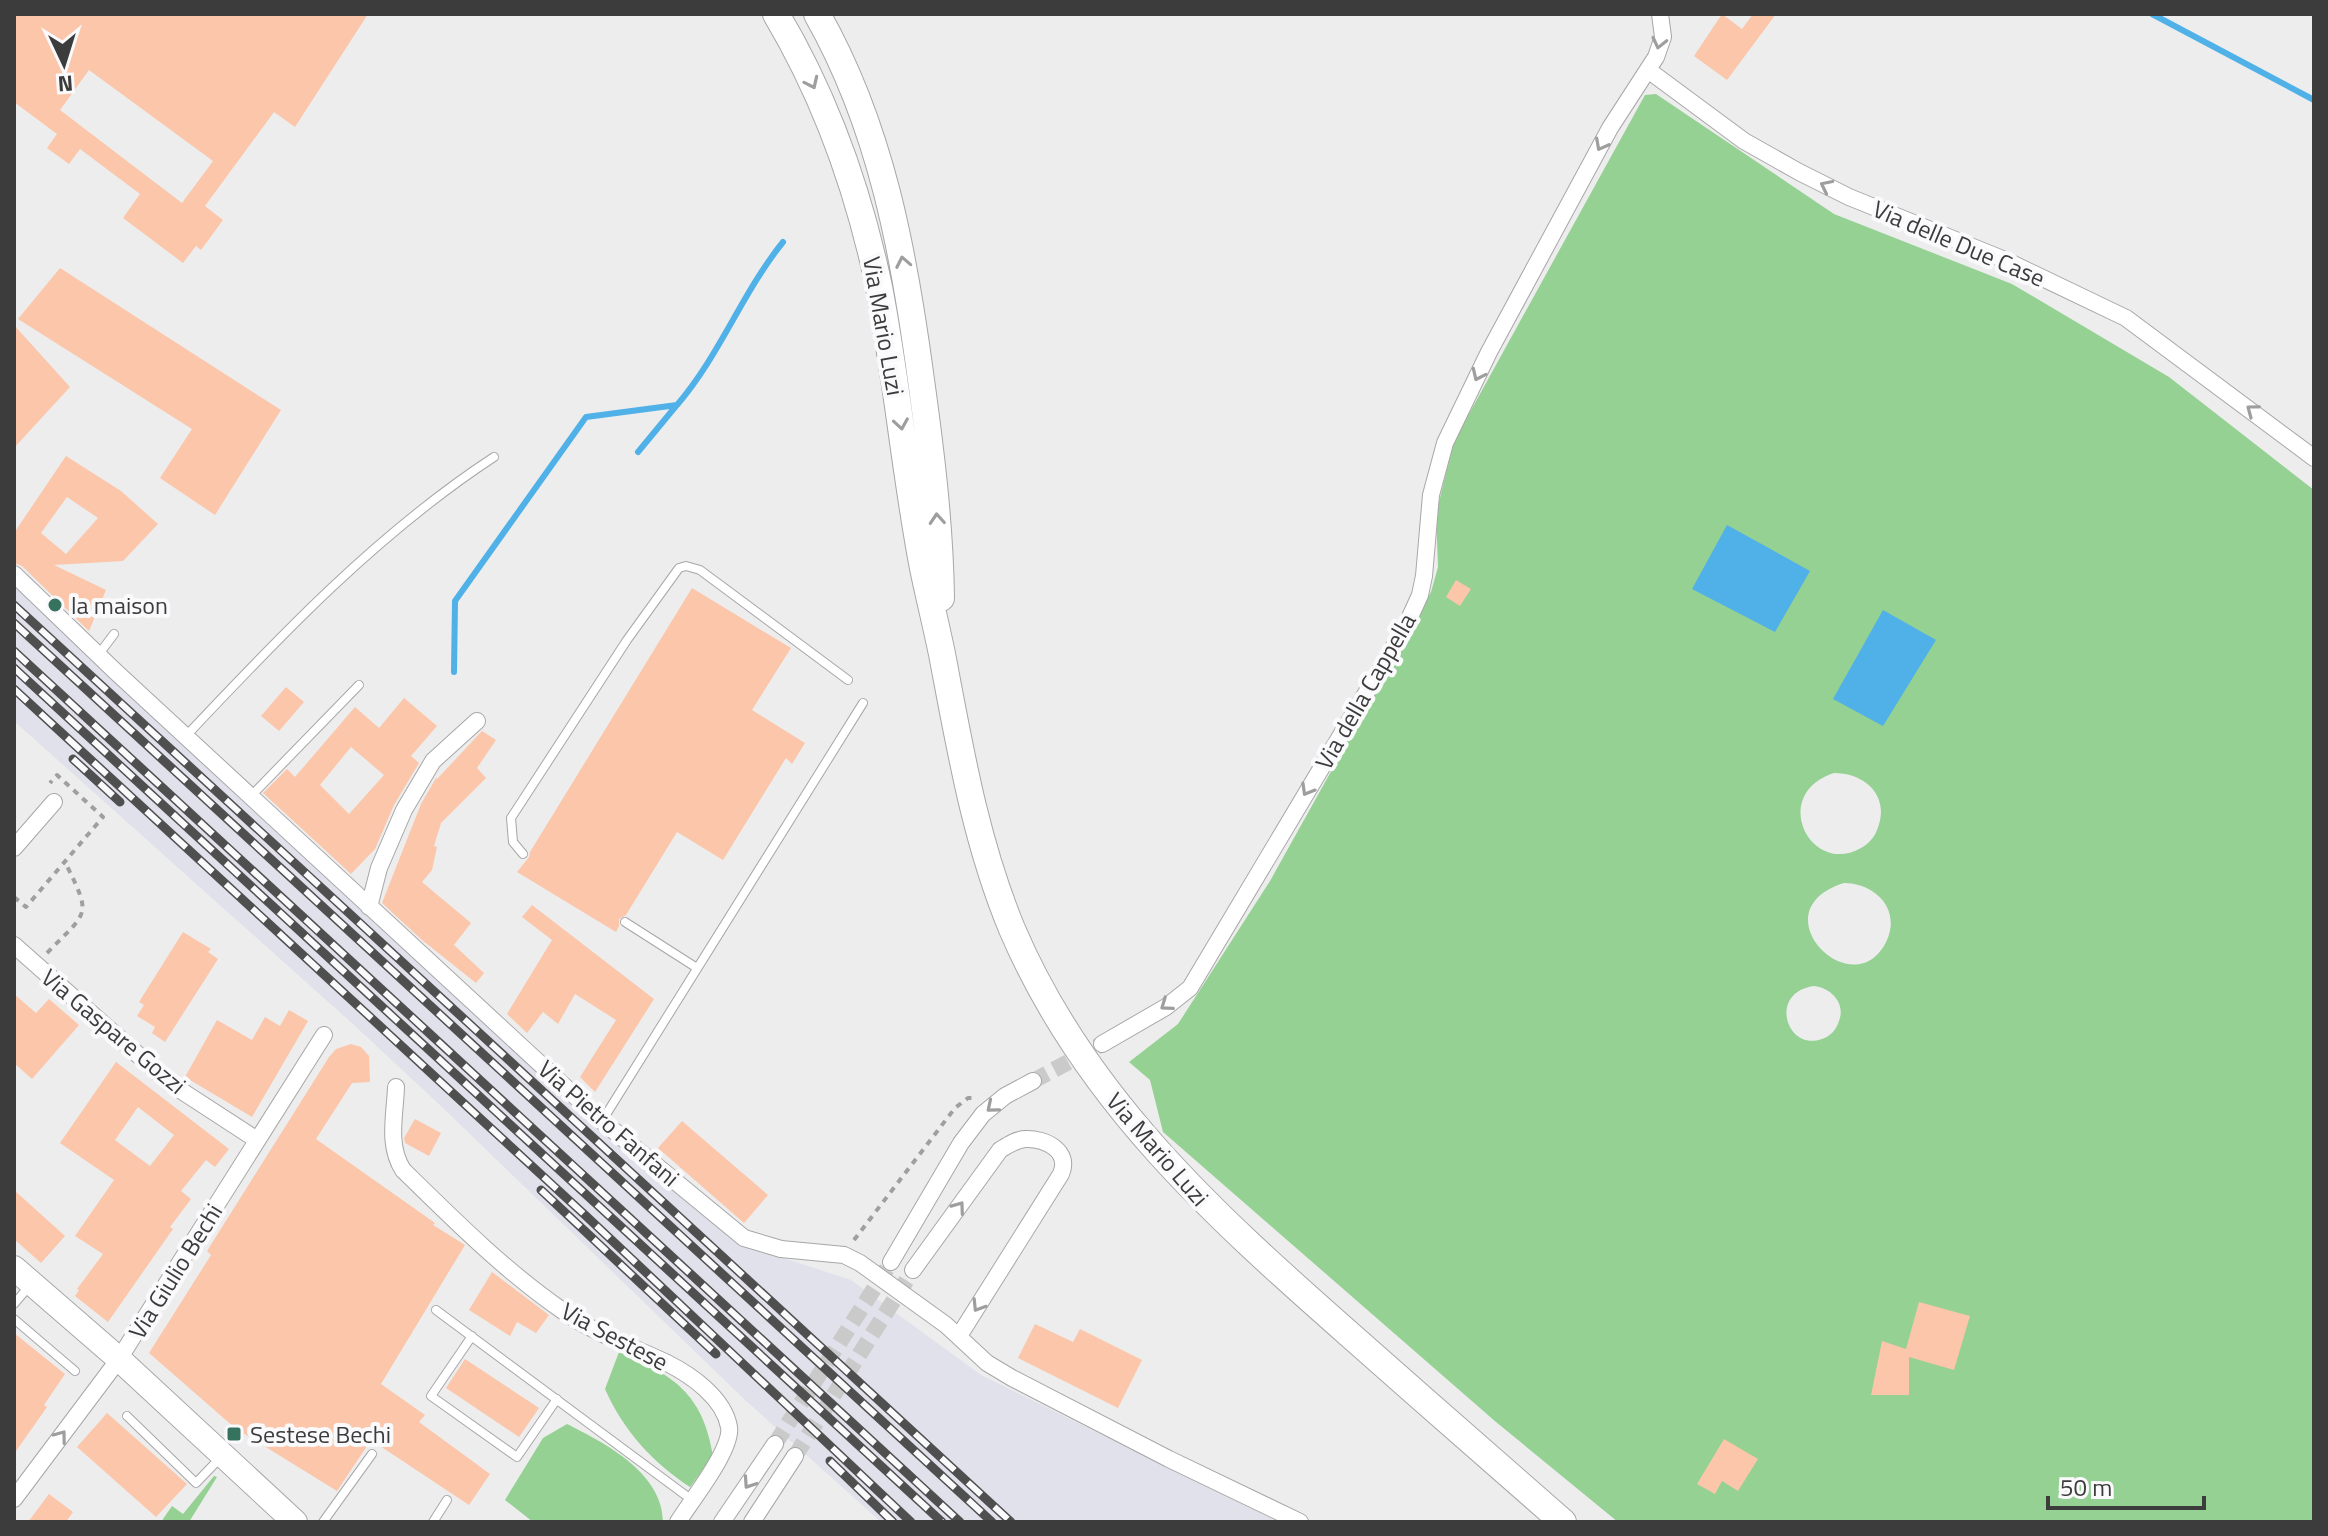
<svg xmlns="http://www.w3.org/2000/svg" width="2328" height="1536" font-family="'Titillium Web',sans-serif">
	<rect width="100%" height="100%" fill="#ededee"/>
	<!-- built -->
	<path fill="#e0e1ea" d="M14,576L744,1245L851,1280L981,1375L1278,1522H881L744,1399L443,1108L354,1025L14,721Z"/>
	<!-- green -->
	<path fill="#94d193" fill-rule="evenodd" d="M1656,94L1834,214L2012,284L2169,377L2314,490V1522H1618L1496,1422L1163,1132L1150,1080L1129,1062L1178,1024L1270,881L1431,592L1438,567L1436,514L1454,441L1645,95ZM1834,773C1866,773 1891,797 1877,830C1874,838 1868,844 1861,848C1810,877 1769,794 1834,773ZM1844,883C1874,883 1901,908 1887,940C1855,1010 1755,911 1844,883ZM1814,986C1831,988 1846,1003 1839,1021C1836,1030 1831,1036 1822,1039C1786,1052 1768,992 1814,986Z
		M619,1352C674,1375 703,1394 713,1456L690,1487C653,1463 623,1430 605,1389Z
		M567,1424C605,1443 663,1473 663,1522H533L505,1500L543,1438Z
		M214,1476L217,1477L189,1522H161L172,1506L183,1514Z"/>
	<!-- water -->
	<path fill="#4fb1e7" d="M1727,525L1810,571L1775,632L1692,589Z
		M1883,610L1936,640L1883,726L1833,699Z"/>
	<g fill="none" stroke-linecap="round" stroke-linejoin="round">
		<!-- stream -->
		<path stroke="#4fb1e7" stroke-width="6" d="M2152,14L2314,100
			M638,452L676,406
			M454,672L455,601L586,417L677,405C720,355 742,293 783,242"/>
	</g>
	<!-- building -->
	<path fill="#fbc6a9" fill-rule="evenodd" d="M14,14H368L295,127L274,112L205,206L223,220L201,250L196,246L183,263L123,218L140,194L80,149L69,164L47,148L57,134L14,102ZM89,70L213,161L182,203L60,110Z
		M1722,14L1742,29L1753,14H1776L1727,80L1694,56Z
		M60,268L281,410L215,515L160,478L192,429L18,319Z
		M14,325L70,387L14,448Z
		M66,456L121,491L158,524L123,561L54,565L106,590L89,631L22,566L14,563V533ZM67,497L98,518L66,554L41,533Z
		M1456,580L1471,589L1460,606L1446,597Z
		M692,588L791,648L752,710L805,743L792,764L786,758L723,860L677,832L626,915L619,919V926L616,932L517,872L529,857L530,852Z
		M286,687L304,702L279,731L261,716Z
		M404,698L437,726L411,756L419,763L394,805L375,849L351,874L263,793L287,769L295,777L355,707L379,728ZM351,747L384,775L349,814L320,785Z
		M482,731L496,740L477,768L486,778L441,823L434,846L437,847L432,870L422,882L471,923L454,945L484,973L476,983L422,940L382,903L421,804L436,778L437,779Z
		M532,905L654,999L595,1092L580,1077L616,1020L575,994L558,1024L543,1012L527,1033L507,1014L552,940L522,917Z
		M183,932L211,949L208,952L218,959L165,1042L152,1033L155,1027L137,1016L144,1005L139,1002Z
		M14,994L36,1013L49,999L79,1025L32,1079L14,1063Z
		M289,1010L308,1021L252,1117L185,1077L217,1020L252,1040L265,1017L280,1026Z
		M351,1044L361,1047L369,1056L370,1082L352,1083L316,1139L435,1223L433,1225L465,1245L381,1384L425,1415L419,1422L490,1474L469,1505L371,1440L337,1491L235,1428L149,1353L211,1255L207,1251L329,1057L336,1049Z
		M116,1062L229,1149L215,1167L206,1160L181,1191L191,1199L170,1227L173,1229L108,1322L75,1296L79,1290L77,1289L103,1254L75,1236L114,1180L60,1143ZM138,1107L174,1135L150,1166L115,1140Z
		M415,1119L441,1133L429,1156L405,1143L404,1138Z
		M682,1121L768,1195L744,1223L658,1148Z
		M14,1190L65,1236L41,1263L14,1239Z
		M492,1272L549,1315L536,1333L517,1322L510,1336L469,1310Z
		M1919,1302L1970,1316L1954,1370L1909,1357V1395H1871L1882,1341L1906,1349Z
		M1035,1324L1073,1342L1080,1329L1142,1360L1118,1408L1018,1358Z
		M14,1333L65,1374L44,1405L47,1407L14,1454Z
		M465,1359L539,1408L519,1437L446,1388Z
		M107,1413L187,1484L156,1517L77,1447Z
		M1724,1439L1758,1459L1738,1491L1722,1481L1715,1494L1697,1484Z
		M49,1494L73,1512L66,1522H28Z"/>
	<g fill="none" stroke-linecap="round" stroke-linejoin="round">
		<!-- street-tunnel -->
		<path stroke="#cacaca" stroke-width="16" stroke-dasharray="16 8" stroke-linecap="butt" d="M1033,1081L1102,1044
			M775,1444L891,1262
			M795,1456L913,1270"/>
		<!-- lane casing -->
		<g stroke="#a7a7a8" stroke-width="10">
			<path id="lane" d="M99,654L114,634
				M186,736C281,635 378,533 494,457
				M251,796L359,685
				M523,854L513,842L511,818L627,640L679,568L686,566L700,570L848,680
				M625,922L697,968
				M602,1121L863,703
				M14,1304L31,1284
				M436,1310L692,1500
				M14,1319L75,1371
				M472,1336L431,1396L517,1457L557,1399
				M127,1416L196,1483L222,1456
				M323,1522L372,1454
				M433,1522L447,1500"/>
		</g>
		<!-- street casing -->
		<g stroke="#a7a7a8" stroke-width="18">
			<path id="street" d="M1648,70L1744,141L1799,172L1849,197L2005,260L2126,318L2314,458
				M14,574L116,672L602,1121L744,1238L781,1249L844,1255L860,1263L946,1325L987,1363L1012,1378L1169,1459L1300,1522
				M14,848L54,802
				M369,907L379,868L404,810L433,761L477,721
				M14,945L171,1084L257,1140
				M1102,1044L1166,1007L1190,988L1405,628L1420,595L1424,576L1431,495L1445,443L1489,352L1610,128L1656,57L1663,37L1660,14
				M396,1087C395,1116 387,1145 403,1170C453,1219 505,1271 563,1311C594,1333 633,1347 667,1363C691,1375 724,1398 729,1427C733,1449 690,1502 678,1522
				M891,1262L961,1143L983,1114L1005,1096L1033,1081
				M913,1270L1000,1150C1008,1145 1015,1140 1025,1139C1045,1138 1071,1151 1061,1174L959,1336
				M14,1499L119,1359L324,1035
				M722,1522L775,1444
				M752,1522L795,1456"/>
		</g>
		<!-- secondary casing -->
		<g stroke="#a7a7a8" stroke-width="26">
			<path id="secondary" d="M14,1268L119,1359L295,1522"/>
		</g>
		<!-- primary casing -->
		<g stroke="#a7a7a8" stroke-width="28">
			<path id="primary" d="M776,14C826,98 859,192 879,287C897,380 905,475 923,568C929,597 936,625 942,654C960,748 975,840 1012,929C1084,1098 1214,1215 1349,1334C1420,1397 1492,1460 1563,1522
				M817,14C881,127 904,252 921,380C931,452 940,525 941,598"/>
		</g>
		<!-- path -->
		<path stroke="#9f9f9f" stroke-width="4" stroke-dasharray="6 6" stroke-linecap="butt" d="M14,897L26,907L103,817L57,775L50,783
			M47,953C89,910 92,917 65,862
			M854,1240L955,1108L968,1098H972"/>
		<!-- lane -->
		<use href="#lane" stroke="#fff" stroke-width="8"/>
		<!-- street -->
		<use href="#street" stroke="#fff" stroke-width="16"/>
		<!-- secondary -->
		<use href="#secondary" stroke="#fff" stroke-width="24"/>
		<!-- primary -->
		<use href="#primary" stroke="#fff" stroke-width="26"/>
		<!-- rail casing -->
		<g stroke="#4f4f4f" stroke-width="9">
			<path id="rail" d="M14,605L1011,1522
				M14,623L992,1522
				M14,651L960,1522
				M14,668L942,1522
				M14,689L585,1215L911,1522
				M73,759L120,802
				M541,1190L716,1354
				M830,1461L893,1522"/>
		</g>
		<!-- rail -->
		<use href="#rail" stroke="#fafafc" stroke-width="6" stroke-dasharray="18" stroke-linecap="butt"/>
	</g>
	<!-- one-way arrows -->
	<defs><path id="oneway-chevron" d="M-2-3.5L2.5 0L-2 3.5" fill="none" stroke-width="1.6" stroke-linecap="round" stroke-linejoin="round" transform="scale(2)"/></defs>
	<g stroke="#9e9e9e">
		<use href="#oneway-chevron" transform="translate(1659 43) rotate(103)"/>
		<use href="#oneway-chevron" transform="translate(812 83) rotate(65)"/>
		<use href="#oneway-chevron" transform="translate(1601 145) rotate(118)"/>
		<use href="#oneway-chevron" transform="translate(1826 186) rotate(-154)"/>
		<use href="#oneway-chevron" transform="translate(903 262) rotate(-101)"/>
		<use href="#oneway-chevron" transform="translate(1478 375) rotate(115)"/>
		<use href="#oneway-chevron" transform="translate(2252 410) rotate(-143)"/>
		<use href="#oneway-chevron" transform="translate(901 424) rotate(81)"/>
		<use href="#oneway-chevron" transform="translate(937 519) rotate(-94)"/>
		<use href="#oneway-chevron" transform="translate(1307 790) rotate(120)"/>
		<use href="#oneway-chevron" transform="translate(1166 1005) rotate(145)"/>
		<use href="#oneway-chevron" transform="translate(992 1107) rotate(140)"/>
		<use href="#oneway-chevron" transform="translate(959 1207) rotate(-54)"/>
		<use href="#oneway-chevron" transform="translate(978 1306) rotate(122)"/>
		<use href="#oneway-chevron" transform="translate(61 1436) rotate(-53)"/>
		<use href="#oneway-chevron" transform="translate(749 1483) rotate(124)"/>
	</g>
	<!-- markers -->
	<g fill="#36735f" stroke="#fafafc" stroke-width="3">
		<circle cx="55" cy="605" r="8"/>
		<rect x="226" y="1426" width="16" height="16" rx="4"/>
	</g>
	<g text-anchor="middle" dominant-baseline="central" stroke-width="8" stroke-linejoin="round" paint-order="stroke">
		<!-- street labels -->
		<g font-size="24" fill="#3c3c3c" stroke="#fafafc">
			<text transform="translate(1959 243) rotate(23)">Via delle Due Case</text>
			<text transform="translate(884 326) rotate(80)">Via Mario Luzi</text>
			<text transform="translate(1365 691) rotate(-60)">Via della Cappella</text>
			<text transform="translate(114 1031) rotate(40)">Via Gaspare Gozzi</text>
			<text transform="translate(609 1123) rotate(41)">Via Pietro Fanfani</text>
			<text transform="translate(1158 1149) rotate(49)">Via Mario Luzi</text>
			<text transform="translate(175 1271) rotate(-58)">Via Giulio Bechi</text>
			<text transform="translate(615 1336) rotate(28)">Via Sestese</text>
		</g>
		<!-- poi labels -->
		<g font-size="24" fill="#3c3c3c" stroke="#fafafc" text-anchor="start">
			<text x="71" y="605">la maison</text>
			<text x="250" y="1434">Sestese Bechi</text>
		</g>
	</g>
	<!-- border -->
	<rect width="2328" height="1536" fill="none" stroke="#3c3c3c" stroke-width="32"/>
	<!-- north arrow -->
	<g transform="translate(64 64) rotate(176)" stroke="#fafafc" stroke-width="6" paint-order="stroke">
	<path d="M0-6L14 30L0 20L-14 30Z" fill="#3c3c3c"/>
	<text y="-12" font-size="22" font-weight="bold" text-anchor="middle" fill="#3c3c3c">N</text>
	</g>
	<!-- scale -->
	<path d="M2048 1496v12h156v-12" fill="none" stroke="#3c3c3c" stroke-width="4"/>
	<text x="2060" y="1496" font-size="24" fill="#3c3c3c" stroke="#fafafc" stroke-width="6" paint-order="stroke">50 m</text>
</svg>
